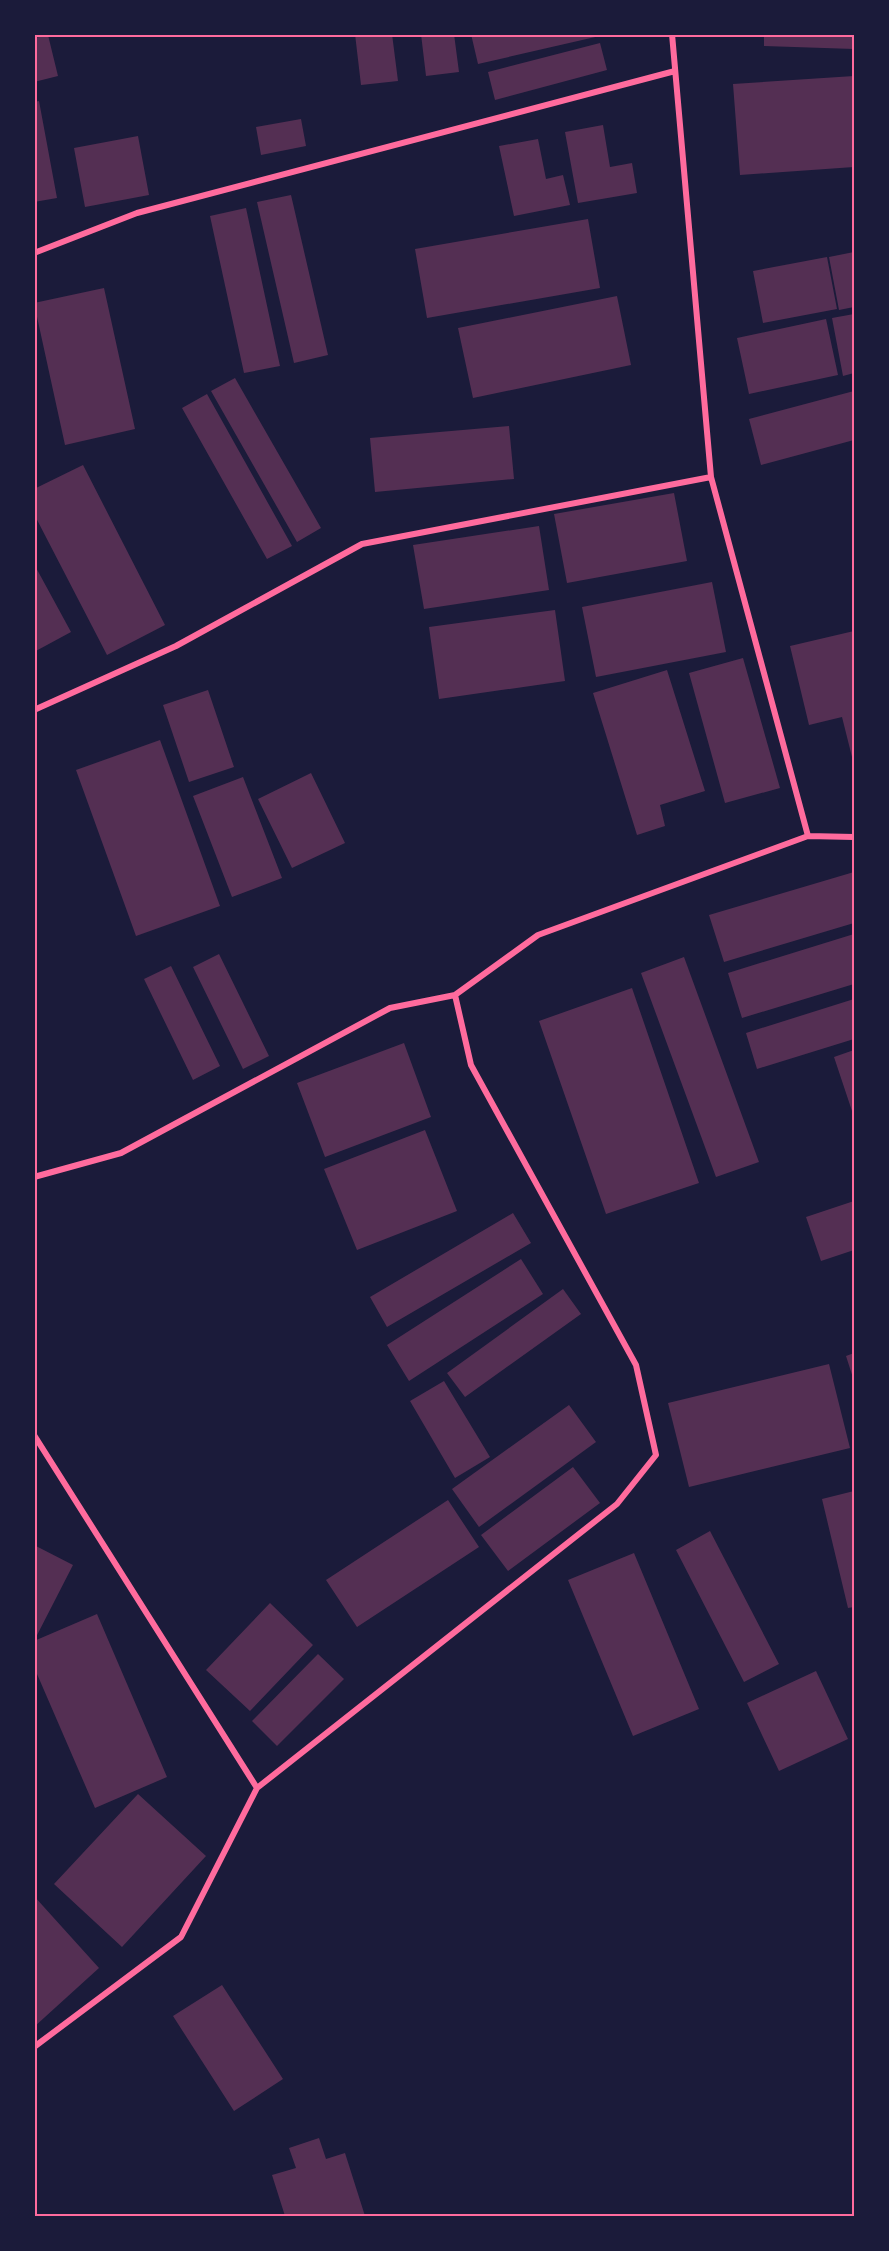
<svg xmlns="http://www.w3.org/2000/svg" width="889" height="2251" font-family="'Archivo Narrow',sans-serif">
	<rect width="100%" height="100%" fill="#1b1b3a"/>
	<!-- building -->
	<path fill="#542f53" d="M355,34H392L398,81L361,85Z
		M421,34H454L459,72L426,76Z
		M471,34H604V35L478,64Z
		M764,34H854V49L764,46Z
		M48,35L58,76L34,82V38Z
		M600,43L607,70L495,100L488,72Z
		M854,76V167L740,175L733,84Z
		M39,101L57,198L34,202V102Z
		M301,119L306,146L261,155L256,127Z
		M603,125L610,167L632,163L637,193L578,203L565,132Z
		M138,136L149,195L85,207L74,148Z
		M538,139L546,179L563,175L570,205L514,216L499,146Z
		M291,195L328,355L294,363L257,202Z
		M246,208L280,366L244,373L210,216Z
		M588,219L600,288L427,318L415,249Z
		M854,252V307L839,310L829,257Z
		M827,257L837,309L763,323L753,271Z
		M104,288L135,429L65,445L34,303Z
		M617,296L631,365L473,398L458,328Z
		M854,314V373L843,376L832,318Z
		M826,319L838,375L749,394L737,338Z
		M235,378L321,528L297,542L211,391Z
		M854,391V440L761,465L749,419Z
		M207,394L292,546L267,559L182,408Z
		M509,426L514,479L375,492L370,438Z
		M83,465L165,625L107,655L34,514V489Z
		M674,493L687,561L567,583L554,514Z
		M539,526L549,590L424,609L413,545Z
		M34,564L71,632L34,652Z
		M712,582L726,652L596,677L582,607Z
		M555,610L565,681L439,699L429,627Z
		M854,631V765L842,717L809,725L790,646Z
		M743,658L780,788L725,803L689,673Z
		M667,670L705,791L660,805L665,826L637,835L593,693Z
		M208,690L234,767L189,782L163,705Z
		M160,740L220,906L136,936L76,770Z
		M311,773L345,843L292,868L258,799Z
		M243,777L282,878L232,897L193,796Z
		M854,872V923L724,962L709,915Z
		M854,934V984L742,1018L728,973Z
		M219,954L269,1056L243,1069L193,967Z
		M684,957L759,1162L716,1177L641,973Z
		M171,966L220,1066L193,1080L144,979Z
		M632,988L699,1183L606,1214L539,1021Z
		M854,999V1039L757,1069L746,1033Z
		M404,1043L431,1117L325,1157L297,1083Z
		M854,1050V1117L834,1057Z
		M425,1130L457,1211L357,1250L324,1169Z
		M854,1201V1250L821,1261L806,1217Z
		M513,1213L531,1243L387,1327L370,1297Z
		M521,1259L543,1294L409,1381L387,1345Z
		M563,1289L581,1314L465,1397L447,1373Z
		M854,1353V1381L846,1356Z
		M829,1364L850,1448L689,1487L668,1403Z
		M444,1381L490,1457L455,1478L410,1401Z
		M569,1405L596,1442L479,1527L452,1489Z
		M573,1467L600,1503L508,1571L481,1535Z
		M854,1491V1607L848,1608L822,1499Z
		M448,1500L479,1547L357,1627L326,1580Z
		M710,1531L779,1664L744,1682L676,1550Z
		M34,1545L73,1565L34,1641Z
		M634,1553L699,1709L633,1736L568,1580Z
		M270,1603L313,1645L250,1711L206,1670Z
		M97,1614L167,1777L95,1808L34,1667V1641Z
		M318,1654L344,1679L277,1746L252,1721Z
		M816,1671L848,1739L779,1771L747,1703Z
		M138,1794L206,1856L122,1947L54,1884Z
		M34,1896L99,1968L34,2027Z
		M222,1985L283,2079L234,2111L173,2016Z
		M319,2138L326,2159L345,2153L365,2216H285L272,2175L296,2168L289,2148Z"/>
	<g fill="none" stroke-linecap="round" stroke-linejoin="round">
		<!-- minor -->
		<path stroke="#ff6b9d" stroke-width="6" d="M672,34L711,477L808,836L854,837
			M34,253L137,213L675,71
			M34,710L176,646L362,544L711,477
			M34,1177L121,1153L390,1008L455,995
			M34,1435L257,1788L181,1937L34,2047
			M257,1788L617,1504L656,1455L636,1365L471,1065L455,995L538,935L808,836"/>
	</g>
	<!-- border -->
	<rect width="889" height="2251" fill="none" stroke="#1b1b3a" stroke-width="72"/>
	<rect x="36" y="36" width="817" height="2179" fill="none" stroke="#ff6b9d" stroke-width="2"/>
</svg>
